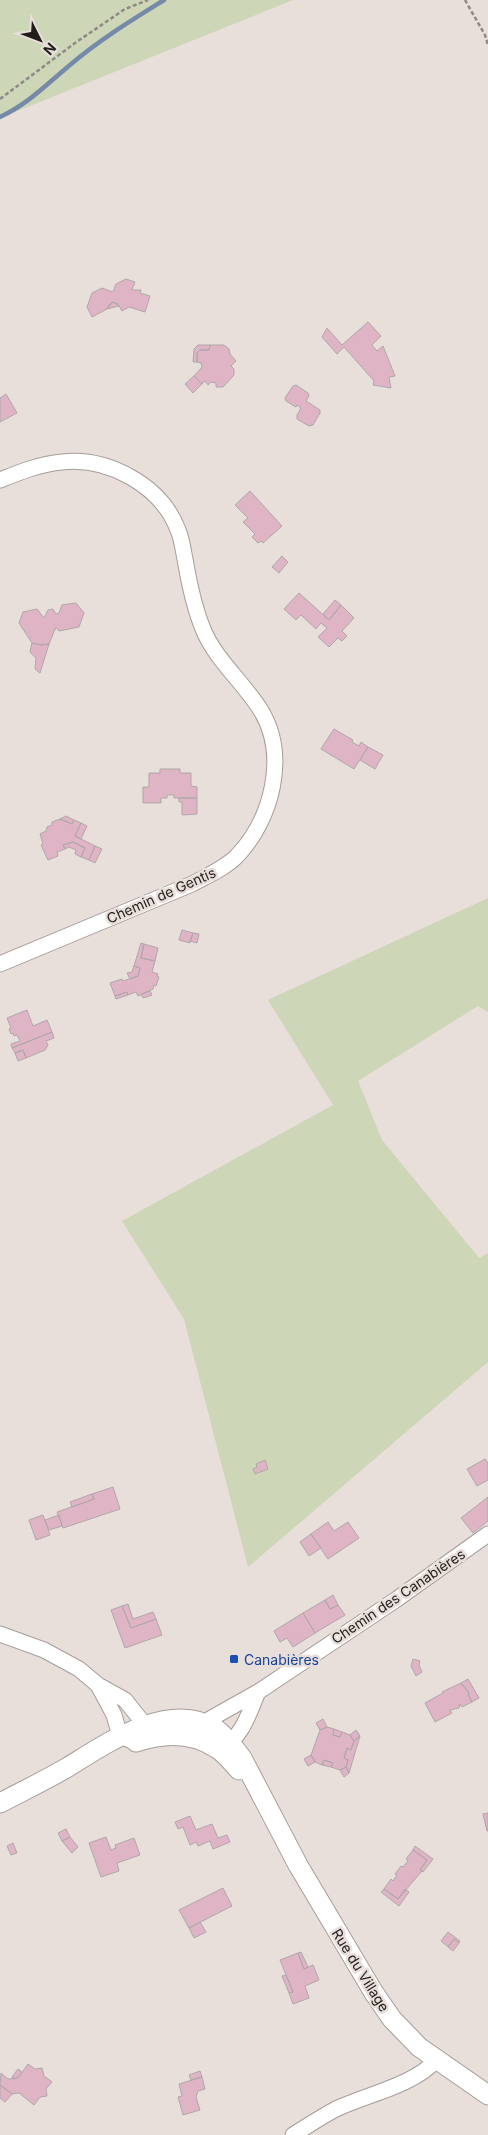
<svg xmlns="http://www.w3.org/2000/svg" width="488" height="2135" font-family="Inter,sans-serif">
	<rect width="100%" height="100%" fill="#e8deda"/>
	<!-- green -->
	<path fill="#cdd6b7" d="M0,0H293L0,118Z
		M488,898V1012L478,1006L358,1081L382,1140L479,1258L488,1253V1362L248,1567L184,1319L122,1221L333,1105L268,1000Z"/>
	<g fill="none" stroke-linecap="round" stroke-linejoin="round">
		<!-- stream -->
		<path stroke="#748aa8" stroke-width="4.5" d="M0,117C28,104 47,84 70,65C99,40 132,20 164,0"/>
	</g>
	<!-- building -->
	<path fill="#dfb5c5" stroke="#b0a7aa" d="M126,279L135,282L132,290H141L140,293L150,296L145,312L129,307L122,311L118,304L113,302L107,309L92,317L87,307L92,293L102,288L113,292L116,284Z
		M113,302L119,306L107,309L109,305Z
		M368,322L381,336L372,345L377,351L383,346L395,376L389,377L391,388L373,385L374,381L344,347L337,354L322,337L327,328L342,345Z
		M198,345H210L209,350H200L197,353V362H193L194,349Z
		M210,345H224L229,349L230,354L236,361L231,366L234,369V375L223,387H216V383L211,382L208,385L205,381L202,384L194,376L202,367L201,363L197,362V353L200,350H209Z
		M194,376L202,384L193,393L185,384Z
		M296,385L308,393L309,396L306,401L320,410V413L313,425L309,426L297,419V415L301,408L297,405L296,407L286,401L285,398L293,386Z
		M6,394L17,413L0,422V398Z
		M250,491L282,526L263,543L261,541L258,543L252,537L255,534L243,522L248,518L235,505Z
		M282,556L288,562L279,573L272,567Z
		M299,593L329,620L341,605L354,618L342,631L347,636L342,641L338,638L329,647L318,637L327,628L321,623L316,629L301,615L296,620L284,609Z
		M335,600L341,605L329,620L323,614Z
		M76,603L84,613L79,627L59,631L56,627L49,644L41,645L32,643L19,623L23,612L37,609L44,618L48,610L53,609L56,614L59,613L62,605Z
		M32,643L41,645L49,644L40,673L35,669L36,658L30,652Z
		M334,729L353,740L352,742L359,746L361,742L368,747L354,769L321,749Z
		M368,747L383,755L375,769L360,760Z
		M160,769H180V773H191V786L197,787V798H174V795H167V798H161V803H143V787H149V773H160Z
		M179,798H197V814L182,815V802H179Z
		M66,816L74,820L72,824L60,819Z
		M60,819L72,824L74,820L81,823L75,836L95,846L89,860L81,857L85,848L73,842L63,845L65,849L57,852L58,856L48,860L41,845L43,844L40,834L46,831L47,827L52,825V822Z
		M81,823L87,826L81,839L75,836Z
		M73,842L85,848L81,857L75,854L76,850L69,847L65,849L63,845Z
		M95,846L102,849L95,863L89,860Z
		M182,930L193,933L190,943L179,940Z
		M193,933L199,934L197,943L190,941Z
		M141,943L144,944L141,958L155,961L152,972L158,974L157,976L159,977L156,986L154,985L153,989L138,996L136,992L128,995L127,992L115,996L110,983L122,979L123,981L138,976L140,968L134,966Z
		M144,944L158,948L155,961L141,958Z
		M134,966L140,968L138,976L130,979L127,973L132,972Z
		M150,991L152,995L143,998L141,994Z
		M127,992L128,995L116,999L115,996Z
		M27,1010L33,1026L47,1020L52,1032L12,1048L11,1044L20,1041L17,1035L14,1036L13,1033L11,1034L9,1029L11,1028L7,1018Z
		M52,1032L54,1038L46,1041L48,1045L45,1050L26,1058L23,1050L15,1053L12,1048Z
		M23,1050L26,1058L18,1061L15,1053Z
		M485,1459L488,1463V1480L477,1486L467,1469Z
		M265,1460L268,1469L255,1474L253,1469L257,1467L256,1464Z
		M113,1487L120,1509L63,1528L57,1512L94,1499L92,1494Z
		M92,1494L94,1499L72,1507L70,1502Z
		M488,1497V1521L473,1533L461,1518Z
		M43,1515L50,1535L36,1540L29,1520Z
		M59,1515L62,1526L49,1530L45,1520Z
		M328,1522L334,1531L348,1522L359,1538L328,1559L311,1534Z
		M311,1534L321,1548L309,1556L300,1542Z
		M333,1595L338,1605L330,1609L325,1600Z
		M325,1600L330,1609L338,1605L345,1615L315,1633L303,1613Z
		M128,1604L133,1619L153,1612L156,1619L131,1628L122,1606Z
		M122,1606L131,1628L156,1619L162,1635L125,1648L111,1610Z
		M303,1613L315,1633L293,1647L287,1638L280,1642L274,1631Z
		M413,1659L420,1661L419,1665L422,1672L416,1676L411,1666Z
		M468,1679L479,1698L472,1702L468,1694L469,1693L461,1683Z
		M461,1683L469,1693L468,1694L472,1702L462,1707L460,1704L459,1708L450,1710L452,1713L435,1722L425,1703L443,1693L442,1692Z
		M323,1719L327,1727L320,1730L316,1723Z
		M327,1727L334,1729L333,1735L340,1737L342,1732L350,1735L354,1741L351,1750L347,1748L344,1758L348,1760L346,1767L340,1770L331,1767L333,1763L324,1760L322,1765L315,1762L311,1755L320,1730Z
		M334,1729L342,1732L340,1737L333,1735Z
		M356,1730L360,1736L354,1741L350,1735Z
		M360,1736L349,1773L346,1767L348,1760L344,1758L347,1748L351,1750L354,1741Z
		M311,1755L315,1762L308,1766L304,1759Z
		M324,1760L333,1763L331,1767L322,1765Z
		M346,1767L349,1773L344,1777L340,1770Z
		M488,1813V1831H487L483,1814Z
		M190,1816L196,1830L212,1824L218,1838L227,1835L230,1842L213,1849L210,1841L198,1846L196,1842L190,1845L183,1827L178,1829L175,1822Z
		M66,1829L70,1837L62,1841L58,1833Z
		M70,1837L78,1847L72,1853L62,1841Z
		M106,1837L111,1850L116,1848L115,1845L134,1838L140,1855L117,1863L119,1871L101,1877L89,1843Z
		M13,1843L17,1853L11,1855L7,1846Z
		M415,1846L433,1859L423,1872L420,1870L427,1860L413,1850Z
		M413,1850L427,1860L420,1870L422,1871L398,1899L384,1889L391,1879L393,1881L397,1875L395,1874L401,1866L403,1867L408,1861L406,1859Z
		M223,1888L232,1906L189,1928L179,1910Z
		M384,1889L398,1899L405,1889L409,1892L399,1906L381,1892Z
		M200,1922L206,1932L194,1938L189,1928Z
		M448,1932L460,1941L459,1943L454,1939L448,1947L441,1941Z
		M454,1939L459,1943L453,1951L448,1947Z
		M301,1952L308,1967L304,1969L298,1953Z
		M298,1953L304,1969L313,1965L319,1980L305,1986L309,1998L293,2004L289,1993L293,1992L280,1960Z
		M286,1975L293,1992L289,1993L282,1976Z
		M28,2064L35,2069L42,2068L44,2076L52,2082L46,2089L47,2096L40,2097L34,2105L19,2093L12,2094L0,2085L1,2073L8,2079L18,2078Z
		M18,2069L21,2071V2074L15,2079L12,2077Z
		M200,2071L202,2077L191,2080L189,2075Z
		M202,2077L205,2089L198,2091L196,2097L200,2110L183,2115L178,2097L182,2096L179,2084Z
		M0,2085L12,2094L5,2102L0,2098Z"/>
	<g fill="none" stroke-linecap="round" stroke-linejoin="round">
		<!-- minor casing -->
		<g stroke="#a69d99" stroke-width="17">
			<path id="minor" d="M0,480C20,472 40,464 62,462C108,457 161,485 178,530C182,539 183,550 185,559C189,583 194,607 203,629C215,659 243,682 260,709C289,755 272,819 237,856C225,868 207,876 192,884L0,964
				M0,1634L44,1650L79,1669L98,1685L125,1700L141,1720L142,1727L135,1742L120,1736L114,1715L98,1685
				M258,1692L397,1599L488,1534
				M205,1734L210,1719L258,1692C249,1712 243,1737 222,1747
				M293,2135C307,2126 321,2117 336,2109C365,2095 415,2085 436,2060"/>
		</g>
		<!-- tertiary casing -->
		<g stroke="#a69d99" stroke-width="21">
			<path id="tertiary" d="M136,1742C163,1733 192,1732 216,1748C225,1753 232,1763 239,1770
				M0,1803C23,1791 46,1780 68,1767C107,1743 170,1699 216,1729C227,1737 234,1748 242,1758L298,1865L374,1993L392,2019L419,2047L488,2095"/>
		</g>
		<!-- path -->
		<path stroke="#8f8885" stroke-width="2.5" stroke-dasharray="4 2.5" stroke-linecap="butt" d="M465,0L485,35L488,45
			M0,99L75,43L125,9L148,0"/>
		<!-- minor -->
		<use href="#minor" stroke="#fff" stroke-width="15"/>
		<!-- tertiary -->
		<use href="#tertiary" stroke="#fff" stroke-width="19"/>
	</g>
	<!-- markers -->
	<rect fill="#1a4fb4" stroke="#e8deda" stroke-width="2" x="229" y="1654" width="10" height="10" rx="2.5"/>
	<g text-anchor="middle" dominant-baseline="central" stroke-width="5" stroke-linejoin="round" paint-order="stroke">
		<!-- street labels -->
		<g font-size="14" fill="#201d1b" stroke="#e8deda">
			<text transform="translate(161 895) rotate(-24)">Chemin de Gentis</text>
			<text transform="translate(398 1596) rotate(-34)">Chemin des Canabières</text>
			<text transform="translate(361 1970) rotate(58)">Rue du Village</text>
		</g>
		<!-- transit labels -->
		<g font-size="14" fill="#164399" stroke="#e8deda" text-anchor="start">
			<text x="244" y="1659">Canabières</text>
		</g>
	</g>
	<!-- north arrow -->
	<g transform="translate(40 40) rotate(132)" stroke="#e8deda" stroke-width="4" paint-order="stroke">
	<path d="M0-4L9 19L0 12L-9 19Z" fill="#201d1b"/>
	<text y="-8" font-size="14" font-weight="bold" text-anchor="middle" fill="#201d1b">N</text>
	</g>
</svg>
